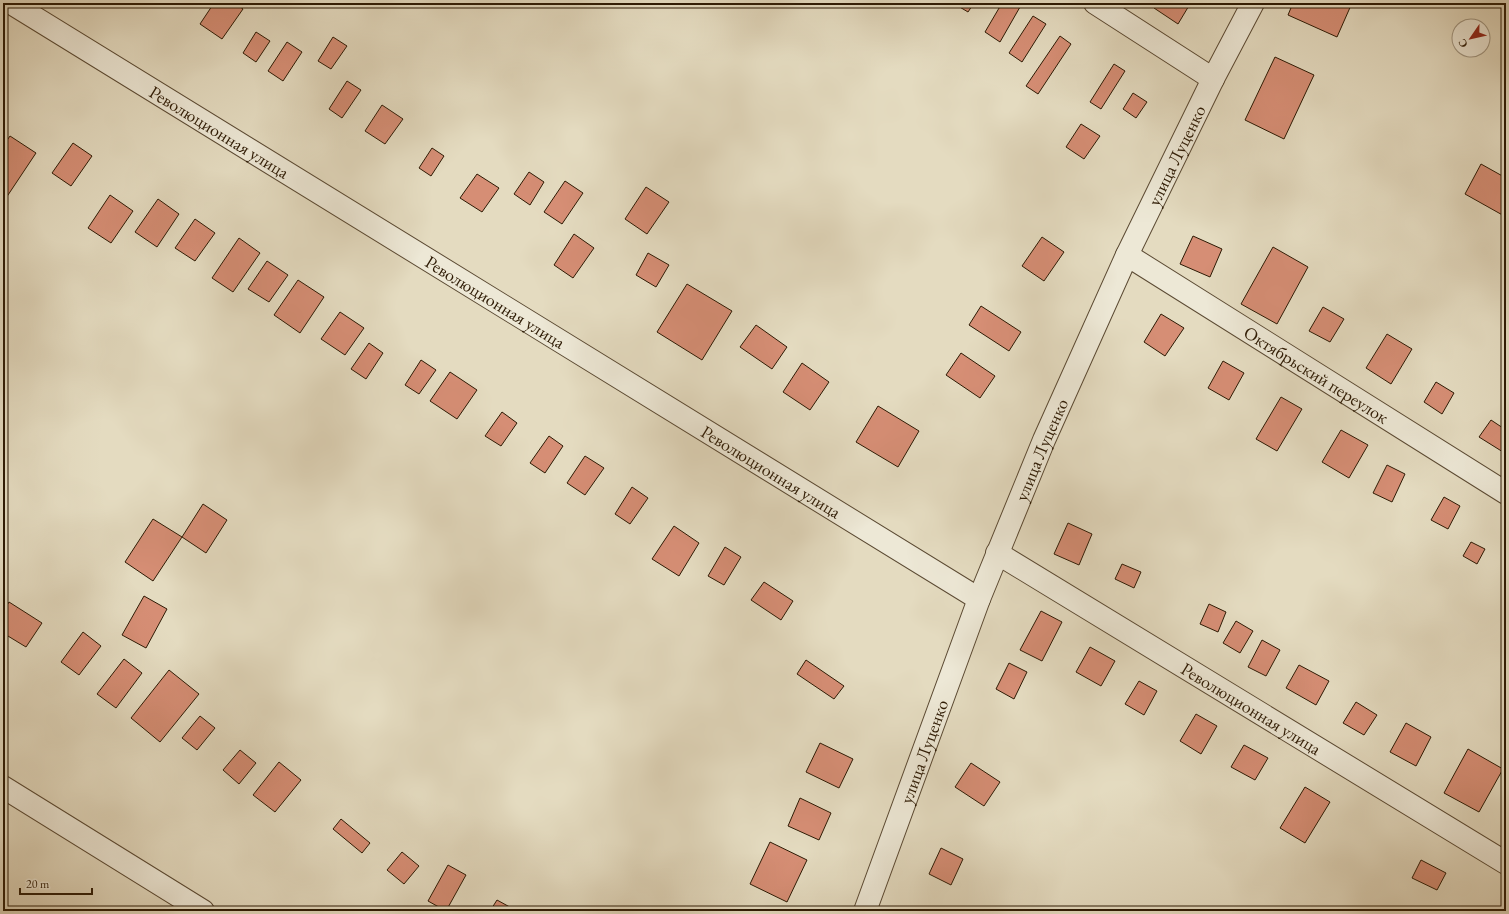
<svg xmlns="http://www.w3.org/2000/svg" width="1509" height="914" font-family="'EB Garamond',serif">
	<rect width="100%" height="100%" fill="#e4dbc0"/>
	<filter id="stains"><feTurbulence type="fractalNoise" baseFrequency=".005" numOctaves="4"/><feColorMatrix values="0 0 0 0 .2 0 0 0 0 .09 0 0 0 0 .02 0 0 0 .5 -.17"/></filter>
	<radialGradient id="worn" r=".72"><stop offset=".6" stop-color="#630" stop-opacity="0"/><stop offset="1" stop-color="#630" stop-opacity=".3"/></radialGradient>
	<!-- building -->
	<path fill="#d68e75" stroke="#2d1a04" d="M214,3H235L243,9L222,39L200,24Z
		M953,3H974L968,12Z
		M1002,3H1013L1020,7L1000,42L985,32Z
		M1136,3H1147L1144,7Z
		M1157,3H1189L1190,4L1178,24L1154,8Z
		M1293,3H1352L1337,37L1288,15Z
		M1033,16L1046,24L1022,62L1009,53Z
		M256,32L270,41L256,62L243,53Z
		M1060,36L1071,44L1038,94L1026,86Z
		M333,37L347,46L331,69L318,61Z
		M287,42L302,52L283,81L268,71Z
		M1275,57L1314,75L1284,139L1245,120Z
		M1114,64L1125,71L1101,109L1090,102Z
		M347,81L361,90L342,118L329,109Z
		M1133,93L1147,102L1136,118L1123,109Z
		M382,105L403,119L385,144L365,131Z
		M1081,124L1100,136L1084,159L1066,147Z
		M10,136L36,153L6,198L3,196V146Z
		M73,143L92,156L71,186L52,173Z
		M432,148L444,156L431,176L419,168Z
		M1481,164L1506,178V217L1465,194Z
		M529,172L544,182L530,205L514,194Z
		M477,174L499,188L482,212L460,198Z
		M565,181L583,193L562,224L544,212Z
		M646,187L669,202L647,234L625,219Z
		M110,195L133,211L111,243L88,228Z
		M158,199L179,214L157,247L135,232Z
		M195,219L215,233L195,261L175,248Z
		M574,234L594,248L573,278L554,265Z
		M1193,236L1222,249L1210,277L1180,264Z
		M1042,237L1064,252L1044,281L1022,266Z
		M239,238L260,253L233,292L212,278Z
		M1273,247L1308,267L1277,324L1241,304Z
		M648,253L669,265L656,287L636,275Z
		M267,261L288,275L269,302L248,289Z
		M298,280L324,297L300,333L274,315Z
		M687,284L732,311L702,360L657,332Z
		M981,306L1021,332L1009,351L969,325Z
		M1323,307L1344,319L1330,342L1309,331Z
		M340,312L364,328L345,355L321,339Z
		M1161,314L1184,328L1165,356L1144,342Z
		M756,325L787,347L772,369L740,347Z
		M1387,334L1412,349L1391,384L1366,368Z
		M369,343L383,353L366,379L351,369Z
		M961,353L995,376L980,398L946,375Z
		M421,360L436,370L419,394L405,385Z
		M1223,361L1244,373L1229,400L1208,388Z
		M802,363L829,382L810,410L783,392Z
		M450,372L477,390L457,419L430,401Z
		M1436,382L1454,393L1442,414L1424,402Z
		M1281,397L1302,409L1277,451L1256,439Z
		M878,406L919,431L898,467L856,442Z
		M502,412L517,423L501,446L485,436Z
		M1491,420L1506,430V447L1503,452L1479,437Z
		M1341,430L1368,445L1349,478L1322,462Z
		M549,436L563,446L545,473L530,463Z
		M585,456L604,468L585,495L567,483Z
		M1387,465L1405,474L1392,502L1373,493Z
		M632,487L648,498L630,524L615,514Z
		M1444,497L1460,506L1448,529L1431,520Z
		M203,504L227,520L206,553L182,537Z
		M153,519L182,537L153,581L125,562Z
		M1068,523L1092,534L1079,565L1054,554Z
		M674,526L699,543L679,576L652,559Z
		M1471,542L1485,549L1477,564L1463,556Z
		M725,547L741,557L724,585L708,576Z
		M1122,564L1141,572L1134,588L1115,579Z
		M764,582L793,601L781,620L751,600Z
		M144,596L167,609L146,648L122,635Z
		M9,602L42,623L26,647L3,633V612Z
		M1209,604L1226,612L1218,632L1200,624Z
		M1041,611L1062,622L1042,661L1020,650Z
		M1236,621L1253,631L1240,653L1223,643Z
		M83,632L101,646L79,675L61,662Z
		M1262,640L1280,650L1266,676L1248,667Z
		M1090,647L1115,661L1101,686L1076,672Z
		M124,659L142,673L116,708L97,694Z
		M806,660L844,686L834,699L797,674Z
		M1009,663L1027,672L1014,699L996,689Z
		M1299,665L1329,681L1316,705L1286,688Z
		M169,670L199,694L160,742L131,718Z
		M1139,681L1157,691L1144,715L1125,704Z
		M1356,702L1377,715L1364,735L1343,723Z
		M1196,714L1217,726L1201,754L1180,741Z
		M200,716L215,728L197,750L182,738Z
		M1406,723L1431,737L1416,766L1390,752Z
		M820,743L853,759L839,788L806,772Z
		M1244,745L1268,758L1255,780L1231,767Z
		M1468,749L1503,769L1479,812L1444,793Z
		M240,750L256,763L239,784L223,770Z
		M279,762L301,780L275,812L253,795Z
		M971,763L1000,782L984,806L955,787Z
		M1305,787L1330,802L1305,843L1280,828Z
		M800,798L831,813L819,840L788,826Z
		M341,819L370,843L362,853L333,829Z
		M770,842L807,860L787,902L750,884Z
		M941,848L963,859L951,885L929,874Z
		M402,852L419,866L404,884L387,870Z
		M1421,860L1446,873L1437,890L1412,878Z
		M448,865L466,875L446,911L428,901Z
		M497,900L517,911H490Z"/>
	<g fill="none" stroke-linecap="round" stroke-linejoin="round">
		<!-- minor casing -->
		<g stroke="#5b4a33" stroke-width="24">
			<g id="minor">
				<path id="s1" d="M11,3L979,599"/>
				<path d="M1095,3L1213,79"/>
				<path id="s2" d="M1127,255L1506,493"/>
				<path id="s3" d="M997,553L1506,863"/>
				<path d="M3,787L203,911"/>
				<path id="s4" d="M865,911L979,599L1044,440L1127,255L1213,79L1253,3"/>
			</g>
		</g>
		<!-- minor -->
		<use href="#minor" stroke="#ede8d6" stroke-width="22"/>
	</g>
	<g text-anchor="middle" dominant-baseline="central" stroke-width="3.5" stroke-linejoin="round" paint-order="stroke">
		<!-- street labels -->
		<g font-size="18" fill="#2d1a04" stroke="#ede8d6">
			<text stroke="none"><textPath href="#s1" startOffset="245">Революционная улица</textPath></text>
			<text stroke="none"><textPath href="#s4" startOffset="818">улица Луценко</textPath></text>
			<text stroke="none"><textPath href="#s1" startOffset="569">Революционная улица</textPath></text>
			<text stroke="none"><textPath href="#s2" startOffset="224">Октябрьский переулок</textPath></text>
			<text stroke="none"><textPath href="#s4" startOffset="494">улица Луценко</textPath></text>
			<text stroke="none"><textPath href="#s1" startOffset="893">Революционная улица</textPath></text>
			<text stroke="none"><textPath href="#s3" startOffset="298">Революционная улица</textPath></text>
			<text stroke="none"><textPath href="#s4" startOffset="170">улица Луценко</textPath></text>
		</g>
	</g>
	<!-- margin -->
	<rect width="1509" height="914" fill="none" stroke="#e4dbc0" stroke-width="16"/>
	<rect x="4" y="4" width="1501" height="906" fill="none" stroke="#2d1a04" stroke-width="2"/>
	<rect x="8" y="8" width="1493" height="898" fill="none" stroke="#2d1a04"/>
	<!-- north arrow -->
	<g transform="translate(1471 38) rotate(236)"><circle r="19" fill="#ede8d6" stroke="#a09682"/>
	<path d="M0-3L7 15L0 10L-7 15Z" fill="#8f2418"/>
	<text y="-6" font-size="11" font-weight="bold" text-anchor="middle" fill="#2d1a04">С</text>
	</g>
	<!-- scale -->
	<path d="M20 888v6h72v-6" fill="none" stroke="#2d1a04" stroke-width="2"/>
	<text x="26" y="888" font-size="12" fill="#2d1a04" stroke="#ede8d6" stroke-width="3" paint-order="stroke">20 m</text>
	<rect width="100%" height="100%" filter="url(#stains)"/>
	<rect width="100%" height="100%" fill="url(#worn)"/>
</svg>
